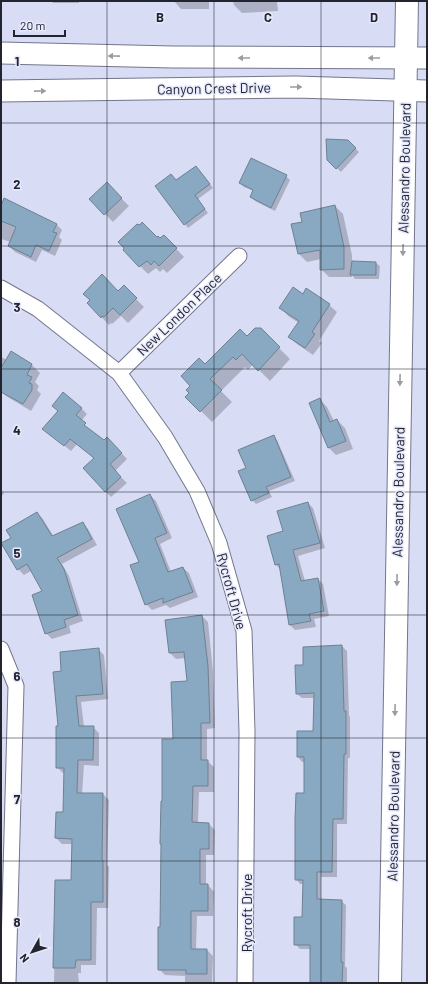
<svg xmlns="http://www.w3.org/2000/svg" width="428" height="984" font-family="Barlow,sans-serif">
	<rect width="100%" height="100%" fill="#d8ddf5"/>
	<!-- shadow -->
	<path fill="#0003" d="M51,1H79V3H53Z
		M122,1H138V2Z
		M174,1H209V9H181Z
		M233,1H277L278,11L242,13L234,5Z
		M348,141L359,152L341,172L328,160Z
		M252,159L286,176L290,180L275,211L255,201L251,197L254,191L244,187L240,183Z
		M200,171L213,188L198,199L208,213L188,228L185,224L177,181Z
		M107,184L129,206L113,222L90,199Z
		M335,206L343,214L352,255V262L376,263L380,266L379,279H355L352,275V277H329L321,269V259L307,262L299,254L293,225L303,222Z
		M1,207L56,224L62,230L59,237L62,240L55,256L42,250L36,262L15,252L9,246L11,242L1,239Z
		M164,236L184,257L167,273L163,269L160,272L156,268L148,274L124,250L160,240Z
		M124,287L144,307L128,323L121,316L112,324L111,323L109,325L88,303L119,292Z
		M329,305L337,312L319,341L322,343L313,355L297,344L290,337L299,323L288,316L281,308Z
		M260,329L290,359L270,381L253,364L248,370L245,367L221,391L232,402L212,422L187,397L205,366Z
		M11,353L32,365L40,373L35,382L39,386L37,390L41,394L31,411L6,396L1,391V357L7,360Z
		M319,399L327,407L334,421L337,420L345,428L353,449L336,455L328,447Z
		M81,408L87,414L81,421L90,431L104,441L113,444L127,459L115,471L127,483L111,497L105,491L95,459L77,444L71,451L44,429Z
		M273,436L277,440L295,481L269,491L272,497L256,504L252,500L247,468Z
		M1,490L4,493L1,497Z
		M150,495L156,501L172,538L160,544L171,572L183,568L189,573L198,597L170,608L166,605L152,610L146,604L140,562Z
		M308,503L313,508L325,548L298,556L305,581L318,579L323,584L329,616L314,619L316,627L295,630L290,625L280,569L276,565L284,532Z
		M37,513L43,519L54,537L83,523L88,529L97,545L62,564L69,576L83,621L69,626L71,633L52,639L46,633L44,592L31,571L24,575L18,569L12,538Z
		M202,616L208,622L213,672L215,728L207,729V761L214,767V792H199L198,823L209,824L215,830L214,855H206V885H208L214,892L213,916H197L196,950H207L213,956L212,983H185V976L165,975L159,969L161,928L162,845L161,844L163,802L174,740L188,682L186,658L176,659L170,653L166,621Z
		M342,646L347,651L349,715L350,717V758H348L347,824H337V877H321V900L341,901L346,905L345,966L347,968V983H294H311V949H300L295,944L303,918L304,884H300L296,879L305,794V762H302L298,757V732H314V698H302L297,694L304,666Z
		M98,649L104,655L108,699L81,702L84,727H93L99,733V766L84,765L82,794H103L109,800L107,865L109,867L108,908H97L96,965H81V973H78L79,983H54L56,881H72V844H62L56,838L64,813L65,773H63L57,767L62,672Z"/>
	<!-- building -->
	<path fill="#89a8c2" stroke="#6e8192" d="M326,139L348,140L356,148L336,169L327,160Z
		M251,158L287,175L271,208L250,197L253,190L239,183Z
		M196,166L210,184L195,195L205,209L184,225L155,186L171,174L176,180Z
		M107,182L122,198L104,215L89,199Z
		M4,198L57,224L53,232L57,233L49,251L36,245L31,257L8,246L16,227L1,221V206Z
		M335,205L344,247V269L320,270V250L298,254L291,224L302,222L300,213Z
		M142,222L157,237L158,236L160,238L164,235L177,248L159,266L154,261L151,265L147,261L139,267L123,250L124,248L118,242L137,224L140,225Z
		M352,261L376,262V275H350Z
		M102,274L118,291L124,285L137,298L120,315L113,308L104,317L102,316L101,318L87,303L90,300L83,294Z
		M293,287L303,294L306,288L330,304L312,332L315,334L305,348L288,337L299,321L279,308Z
		M255,328H261L280,347L258,371L242,354L236,360L233,357L210,379L222,390L200,412L185,397L189,393L186,390L190,386L181,376L199,358L205,364L240,329L247,336Z
		M11,351L32,364L27,375L32,377L29,383L32,384V390L23,404L1,392V368Z
		M63,392L82,408L76,415L86,423L84,425L104,440L107,437L122,453L110,464L121,477L105,492L83,468L94,458L70,439L64,446L42,429L58,411L52,406Z
		M320,398L330,422L337,419L346,441L328,448L309,403Z
		M274,435L291,477L266,487L269,493L251,501L238,471L246,468L238,450Z
		M150,494L167,533L155,538L168,572L183,567L193,592L163,603V598L145,605L130,565L139,562L116,509Z
		M308,502L320,543L293,550L301,581L318,578L324,611L309,614L311,621L289,625L279,564L275,565L267,536L283,531L277,511Z
		M37,512L52,536L83,522L92,539L57,558L64,569L78,615L64,620L66,627L45,634L32,595L42,591L27,564L17,570L1,543L11,538L6,530Z
		M202,615L208,666L210,723H201V760H208V786H193L192,822L209,823V849H200V884H208V911H191V949H207V974H186V970H158V927H160L161,844H160L161,801H162V739H173L171,682L187,681L184,652L169,653L165,620Z
		M342,645L344,711H346V754H344L343,819H333L332,872H317V899L342,900L341,962H343L342,983H310V945H294V917H302L303,880H295V819L296,793H304V757H297V731H313L314,693L296,694L295,665H303V647Z
		M99,648L103,694L76,696L79,726H94L93,760H78L77,793H103L102,860H103V902H91V960H76L75,968H53L55,880H71L72,839L55,838L56,812H63L64,768H56V726H58L53,672L61,671L60,652Z"/>
	<g fill="none" stroke-linecap="round" stroke-linejoin="round">
		<!-- street casing -->
		<g stroke="#73768c" stroke-width="17">
			<path id="street" d="M1,288L38,309L119,373L165,437L197,491L219,543L244,631L247,732L245,983
				M119,373L239,256
				M1,649L16,686L8,983"/>
		</g>
		<!-- secondary casing -->
		<g stroke="#73768c" stroke-width="23">
			<path id="secondary" d="M1,53L173,57L427,58
				M1,91L296,87L427,91"/>
		</g>
		<!-- primary casing -->
		<g stroke="#73768c" stroke-width="24">
			<path id="primary" d="M390,983L407,1"/>
		</g>
		<!-- street -->
		<use href="#street" stroke="#fff" stroke-width="15"/>
		<!-- secondary -->
		<use href="#secondary" stroke="#fff" stroke-width="21"/>
		<!-- primary -->
		<use href="#primary" stroke="#fff" stroke-width="22"/>
	</g>
	<!-- one-way arrows -->
	<defs><path id="oneway-solid" d="M-6-.8H1V-3.2L6.5 0L1 3.2V.8H-6Z"/></defs>
	<g fill="#9c9ca0">
		<use href="#oneway-solid" transform="translate(114 56) rotate(-179)"/>
		<use href="#oneway-solid" transform="translate(244 58) rotate(-180)"/>
		<use href="#oneway-solid" transform="translate(374 58) rotate(-180)"/>
		<use href="#oneway-solid" transform="translate(296 87)"/>
		<use href="#oneway-solid" transform="translate(40 91) rotate(-1)"/>
		<use href="#oneway-solid" transform="translate(403 250) rotate(91)"/>
		<use href="#oneway-solid" transform="translate(400 380) rotate(91)"/>
		<use href="#oneway-solid" transform="translate(397 580) rotate(91)"/>
		<use href="#oneway-solid" transform="translate(395 710) rotate(91)"/>
	</g>
	<!-- grid -->
	<path fill="none" stroke="#23242d" stroke-width="1" stroke-opacity="0.55" d="M107,1V983M214,1V983M321,1V983M1,123H427M1,246H427M1,369H427M1,492H427M1,615H427M1,738H427M1,861H427"/>
	<g text-anchor="middle" dominant-baseline="central" stroke-width="3" stroke-linejoin="round" paint-order="stroke">
		<!-- street labels -->
		<g font-size="14" fill="#23242d" stroke="#e7eafe">
			<text transform="translate(214 88) rotate(-1)">Canyon Crest Drive</text>
			<text transform="translate(404 168) rotate(-89)">Alessandro Boulevard</text>
			<text transform="translate(179 314) rotate(-44)">New London Place</text>
			<text transform="translate(398 492) rotate(-89)">Alessandro Boulevard</text>
			<text transform="translate(232 591) rotate(75)">Rycroft Drive</text>
			<text transform="translate(393 816) rotate(-89)">Alessandro Boulevard</text>
			<text transform="translate(246 913) rotate(-90)">Rycroft Drive</text>
		</g>
	</g>
	<g font-size="13" text-anchor="middle" font-weight="bold" fill="#23242d" stroke="#e7eafe" stroke-width="3" stroke-linejoin="round" paint-order="stroke">
		<text x="160" y="22">B</text>
		<text x="268" y="22">C</text>
		<text x="374" y="22">D</text>
		<text x="17" y="66">1</text>
		<text x="17" y="189">2</text>
		<text x="17" y="312">3</text>
		<text x="17" y="435">4</text>
		<text x="17" y="558">5</text>
		<text x="17" y="681">6</text>
		<text x="17" y="804">7</text>
		<text x="17" y="927">8</text>
	</g>
	<!-- border -->
	<rect width="428" height="984" fill="none" stroke="#23242d" stroke-width="4"/>
	<!-- north arrow -->
	<g transform="translate(32 952) rotate(231)" stroke="#e7eafe" stroke-width="3" paint-order="stroke">
	<path d="M0-3L7 15L0 10L-7 15Z" fill="#23242d"/>
	<text y="-6" font-size="11" font-weight="bold" text-anchor="middle" fill="#23242d">N</text>
	</g>
	<!-- scale -->
	<path d="M14 30v6h51v-6" fill="none" stroke="#23242d" stroke-width="2"/>
	<text x="20" y="30" font-size="12" fill="#23242d" stroke="#e7eafe" stroke-width="3" paint-order="stroke">20 m</text>
</svg>
